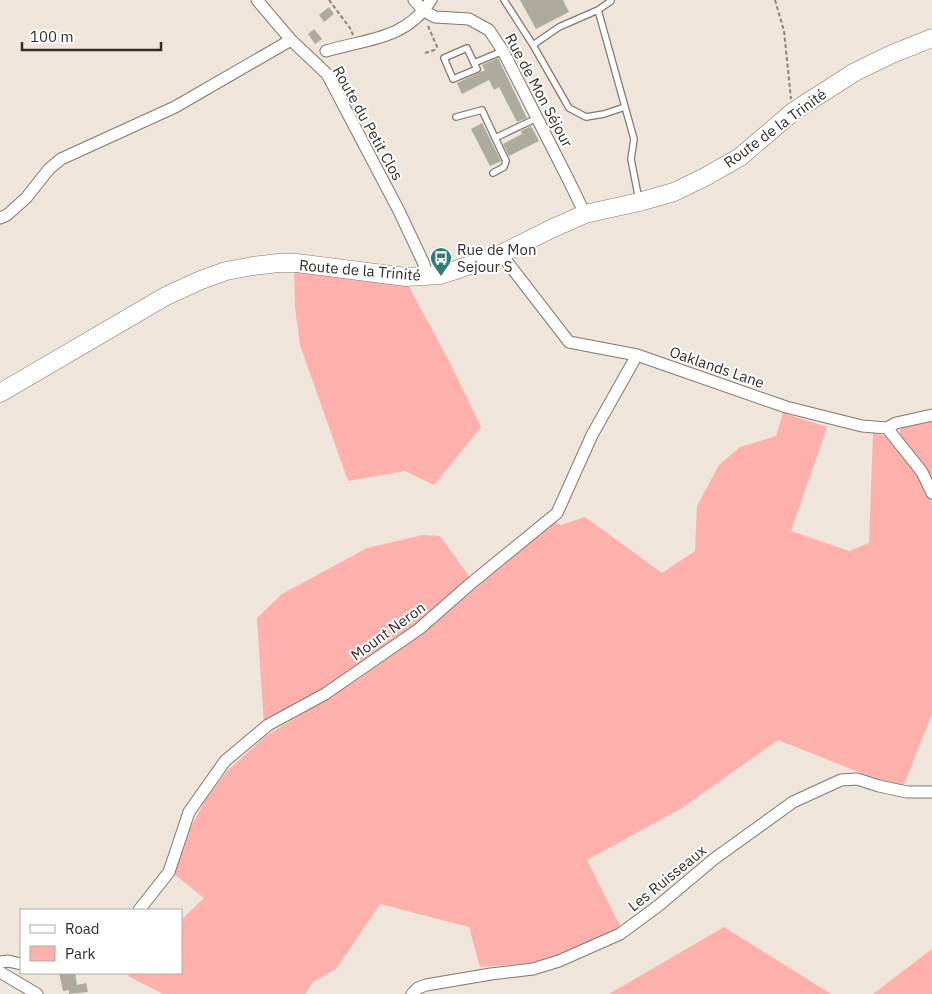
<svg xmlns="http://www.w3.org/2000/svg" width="932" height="994" font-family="'IBM Plex Sans',sans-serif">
	<rect width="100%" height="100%" fill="#efe5da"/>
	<!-- green -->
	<path fill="#feb1ac" d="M294,269L407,283L448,359L481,427L434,485L405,471L348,481L300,345L295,307Z
		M783,413L827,427L791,531L849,551L869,543L873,433L886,436L920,476L932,503V714L903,787L869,776L778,740L682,808L587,860L621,928L552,959L523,964L480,967L469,927L380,904L336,969L313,982L305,994H163L128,976L130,973H181V920L204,898L174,874L188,832L206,799L228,770L266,736L359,679L424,632L554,522L561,525L585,517L662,573L695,551L697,506L719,465L740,447L776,436Z
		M932,418V481L927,471L899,434L902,425Z
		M423,535L440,536L471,579L418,628L264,726L257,618L282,594L367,548Z
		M724,927L831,994H609Z
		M932,949V994H873Z"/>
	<!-- building -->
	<path fill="#aeab9e" d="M520,0H563L569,12L536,29Z
		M329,7L334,14L324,22L319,15Z
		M314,29L322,39L315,44L308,34Z
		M498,58L527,118L517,122L499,87L494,90L489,80L462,94L457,83L485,70L482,65Z
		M482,123L501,161L490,166L471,129Z
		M531,126L539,141L509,156L503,144L522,134L521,131Z
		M59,973H75L77,985L86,983L88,992L69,994V990L63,991Z"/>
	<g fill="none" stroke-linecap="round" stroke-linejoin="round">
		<!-- lane casing -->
		<g stroke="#80786e" stroke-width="8">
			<path id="lane" d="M504,0L533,45L569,108L586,117L604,114L625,107
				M611,0V1L598,10L634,139L631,159L639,200
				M533,45L559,27L598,10
				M474,63L467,48L444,58L453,79L477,69L474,63L503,51
				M456,117L482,110L506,161L504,167L493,173
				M495,138L537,118"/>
		</g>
		<!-- street casing -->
		<g stroke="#80786e" stroke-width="13">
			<path id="street" d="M257,0L291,40L327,74L399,211L424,264L427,276
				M414,0L424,11L435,17L469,19L489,30L503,51L569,181L585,214
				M326,51C366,39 406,40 431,0
				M0,218L7,215L26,198L49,169L61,159L175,107L291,40
				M501,254L569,342L637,355L786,407L862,426L887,428L922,472L932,493
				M887,428L896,423L932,415
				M139,910L169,872L189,812L225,761L268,725L325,694L419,629L469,585L557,513L592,435L637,355
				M0,962L8,961L21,964
				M0,972L37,994
				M412,994L418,988L426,985L491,974L533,969L559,961L620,934L658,906L714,859L793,802L841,780L857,779L879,786L907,792H932"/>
		</g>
		<!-- primary casing -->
		<g stroke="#80786e" stroke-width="19">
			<path id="primary" d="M0,393L166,296L201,280L226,271L253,266L278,263H297L406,277L440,275L453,271L501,254L551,229L585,214L639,202L674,192L705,177L740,157L794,111L855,72L892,54L932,38"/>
		</g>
		<!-- path -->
		<path stroke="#8c857e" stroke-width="2" stroke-dasharray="4 2.5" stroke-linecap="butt" d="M329,0L350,28L353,35
			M775,0L784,31L791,99
			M428,26L438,49
			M425,53L437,49"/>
		<!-- lane -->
		<use href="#lane" stroke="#fff" stroke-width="5.5"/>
		<!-- street -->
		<use href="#street" stroke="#fff" stroke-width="11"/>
		<!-- primary -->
		<use href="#primary" stroke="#fff" stroke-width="18"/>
	</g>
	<!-- icons -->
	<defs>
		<g id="bus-pin" transform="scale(1.125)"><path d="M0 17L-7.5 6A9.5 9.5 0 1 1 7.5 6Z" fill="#327b79" stroke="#fff"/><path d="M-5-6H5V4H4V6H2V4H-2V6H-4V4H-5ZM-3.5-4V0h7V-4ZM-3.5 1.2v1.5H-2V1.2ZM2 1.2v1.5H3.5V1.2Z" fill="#fff"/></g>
	</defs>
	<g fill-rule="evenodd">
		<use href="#bus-pin" x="441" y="258"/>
	</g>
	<g text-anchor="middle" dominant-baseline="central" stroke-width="4" stroke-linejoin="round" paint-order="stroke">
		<!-- street labels -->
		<g font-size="15" fill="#302c28" stroke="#fff">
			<text transform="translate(539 90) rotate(62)">Rue de Mon Séjour</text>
			<text transform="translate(368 123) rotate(61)">Route du Petit Clos</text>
			<text transform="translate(775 128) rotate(-36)">Route de la Trinité</text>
			<text transform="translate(360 270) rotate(5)">Route de la Trinité</text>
			<text transform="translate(717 367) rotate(19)">Oaklands Lane</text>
			<text transform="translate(388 631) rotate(-36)">Mount Neron</text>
			<text transform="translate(667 878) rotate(-39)">Les Ruisseaux</text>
		</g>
		<!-- poi labels -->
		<g font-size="15" fill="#302c28" stroke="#fff" text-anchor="start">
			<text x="457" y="249">Rue de Mon<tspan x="457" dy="17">Sejour S</tspan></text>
		</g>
	</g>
	<!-- legend -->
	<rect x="20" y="909" width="162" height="65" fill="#ffffff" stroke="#acaba9"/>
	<rect x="30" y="925" width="25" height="8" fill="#ffffff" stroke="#acaba9"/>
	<text x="65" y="934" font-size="15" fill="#302c28">Road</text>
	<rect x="30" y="946" width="25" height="15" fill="#feb1ac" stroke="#acaba9"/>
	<text x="65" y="959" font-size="15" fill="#302c28">Park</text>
	<!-- scale -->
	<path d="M22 42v8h139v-8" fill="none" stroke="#302c28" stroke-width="2.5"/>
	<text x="30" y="42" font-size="15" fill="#302c28" stroke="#ffffff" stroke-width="4" paint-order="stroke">100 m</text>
</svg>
